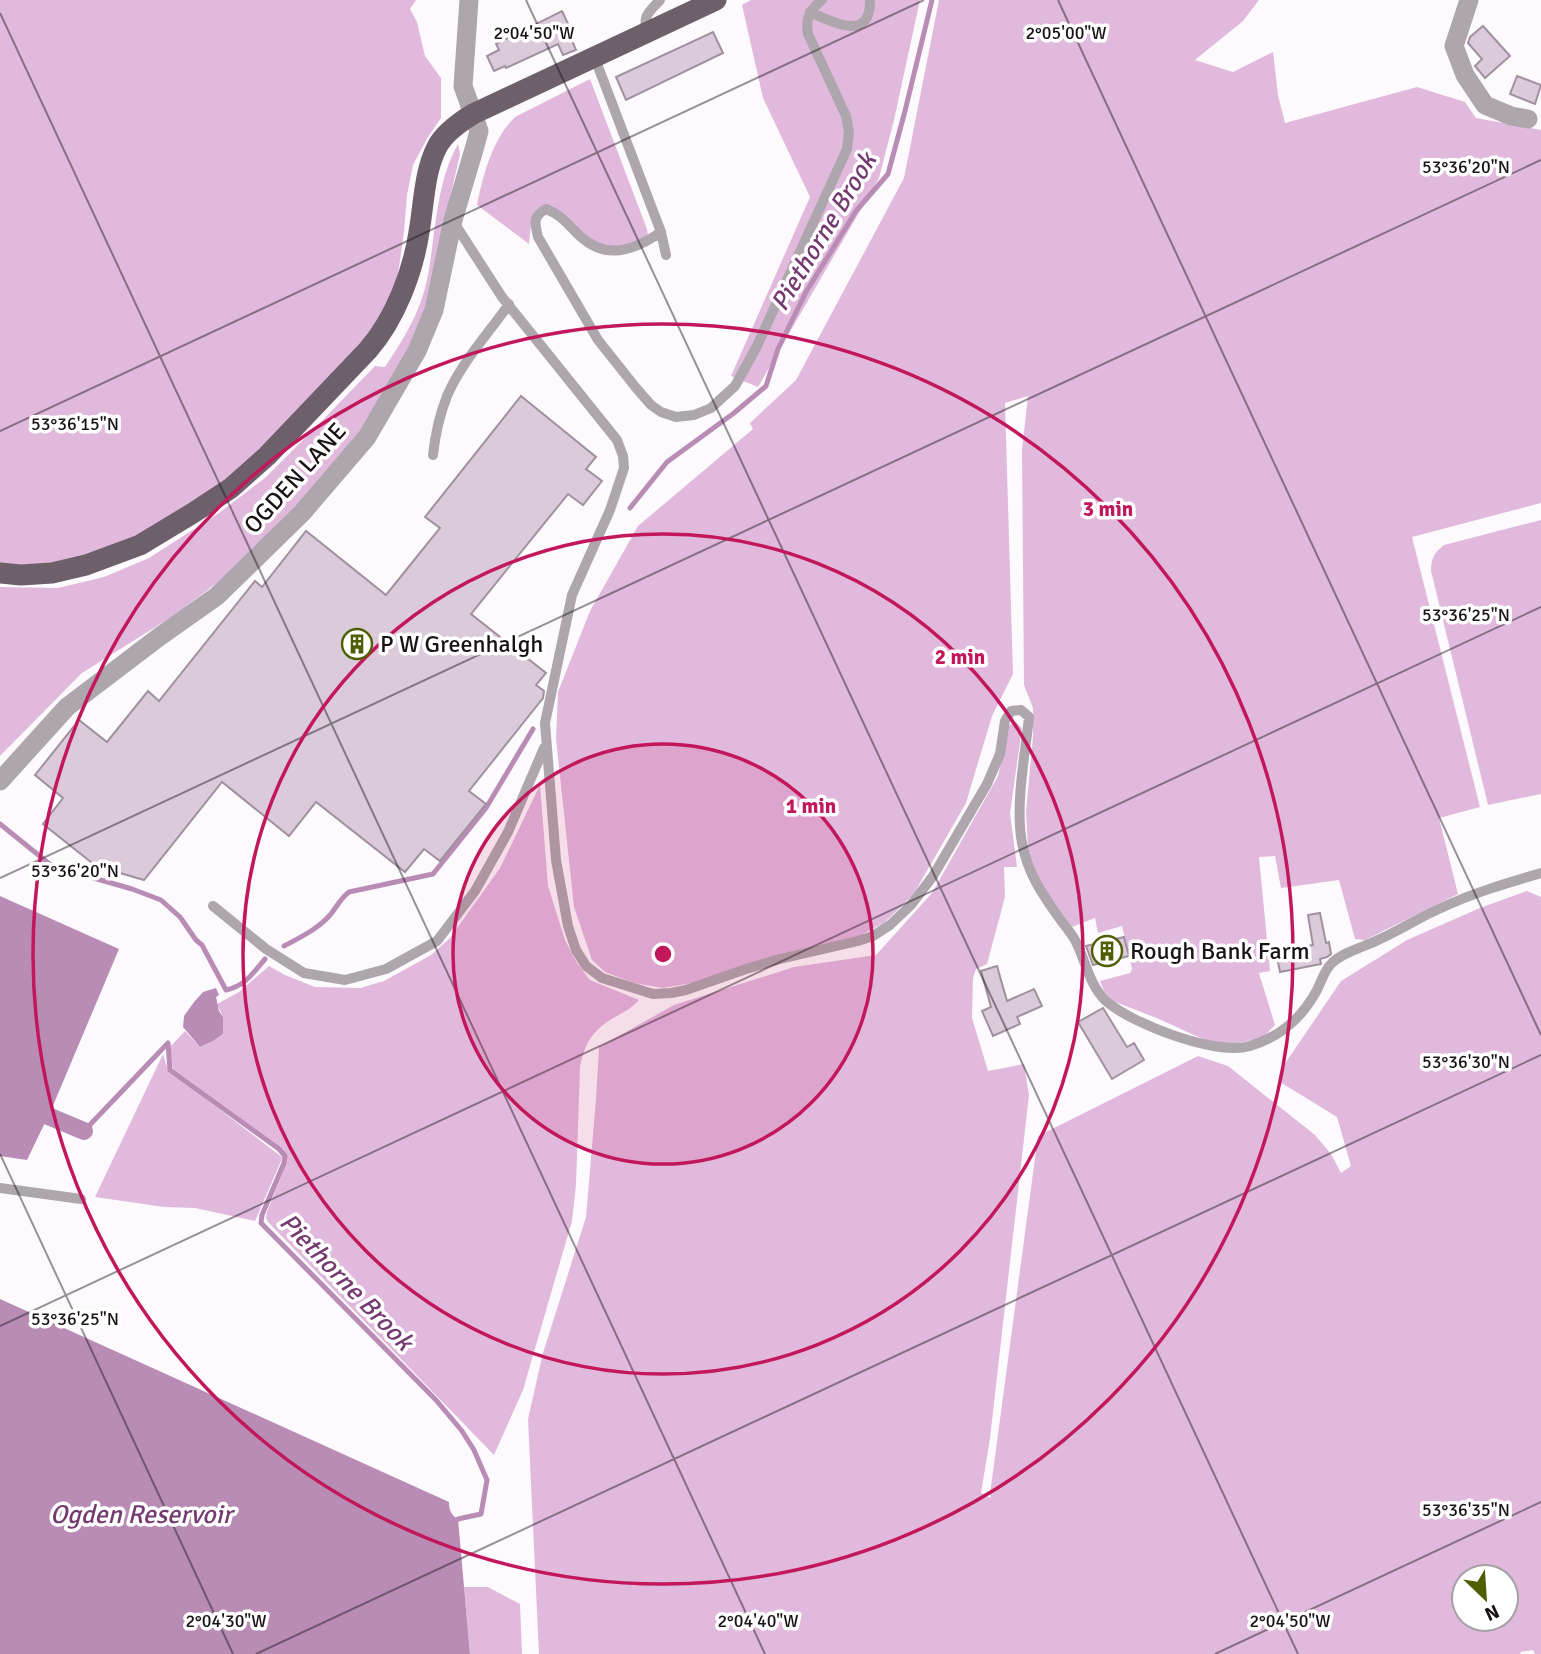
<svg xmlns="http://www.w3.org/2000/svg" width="1541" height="1654" font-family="Signika,sans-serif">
	<rect width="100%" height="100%" fill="#fdfafd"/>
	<!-- green -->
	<path fill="#e1b9dd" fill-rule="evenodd" d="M0,0H416L410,9L417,22L425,56L441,78V118L428,137L413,165L407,195L404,232L397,281L386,306L365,345L246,464L199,501L144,533L88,559L35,567L0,566Z
		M751,0H920L894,120L879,178L758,387L731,376L810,197L763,98L742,5Z
		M939,0H1259L1243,21L1195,60L1233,72L1273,52L1278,95L1285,123L1417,87L1465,102L1476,118L1541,130V503L1412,537L1480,807L1439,818L1458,894L1365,940L1355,939L1339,880L1281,888L1275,856L1259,857L1270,971L1259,973L1275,1025L1261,1039L1225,1045L1207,1041L1159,1019L1113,1001L1104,991L1100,981L1130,973L1132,969L1122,926L1098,933L1095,918L1072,927L1036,877L1028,849L1026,812L1033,736V708L1024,685L1022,450L1028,396L1005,403L1013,674L992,716L966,803L913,895L884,923L857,937L767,958L698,982L663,988L634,983L605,972L592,960L574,907L556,739L558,692L590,611L638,526L753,429L750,423L796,380L904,178Z
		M590,79L647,229L648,235L633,246H607L589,239L554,207L549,206L531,225L529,244L477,205C483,175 493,138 515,117Z
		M458,144L460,154L450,198L434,285L403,365L339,464L221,580L173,616L82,673L0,756V587L58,588L104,577L149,558L219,513L265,478L316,427L375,366L385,367C403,340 420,313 427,280C436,236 435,185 458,144Z
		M1541,520V794L1488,805L1431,571C1431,558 1434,553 1444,545Z
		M1012,722H1016L1022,728L1010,813L1017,867H1004L1005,897L987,964L976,969L973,978L972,1018L988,1071L1024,1064L1029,1095L990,1438L981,1493L991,1498L990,1494L1038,1136L1198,1056L1228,1066L1315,1135L1331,1154L1341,1173L1351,1166L1337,1117L1280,1082L1284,1065L1341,981L1407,940L1480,908L1527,891L1541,897V1654H1535L1533,1650L1520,1652L1521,1654H539L528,1419L543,1353L586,1217L596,1099L599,1047L674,1005L794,967L876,955L932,893L998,776L1009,727ZM1464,1577H1506V1619H1464Z
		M540,785L548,886L565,940L577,963L590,980L639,1000C632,1008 624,1012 615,1017C593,1030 585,1042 580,1067L576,1185L572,1221L523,1390L494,1455L268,1222L266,1218L267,1212L285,1166L286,1154L281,1148L173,1069L170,1047L185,1031L200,1047L213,1041L223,1034V1017L217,1004L239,992L269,966L285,975L315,987L360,988L384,981L431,955L450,938L500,868Z
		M163,1054L168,1070L282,1157L281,1161L255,1221L195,1208L164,1207L95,1197Z
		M464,1587H488L520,1604L522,1654H470Z"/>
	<!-- water -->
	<path fill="#b98cb5" d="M0,896L119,949L52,1108L27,1160L0,1156Z
		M216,988L219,995L216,997L219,1011L223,1017V1034L213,1041L200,1047L183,1027L184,1016L194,1002L203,992Z
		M0,1299L449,1502C449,1510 451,1515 458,1519L470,1654H0Z"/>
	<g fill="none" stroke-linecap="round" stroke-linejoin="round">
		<!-- stream -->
		<path stroke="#b98cb5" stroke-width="5" d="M630,508L667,462L734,413L766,386L778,349L806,292L856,211L888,174L905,111L932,0
			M0,824L52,866L132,889L161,900L180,917L196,940L202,945L226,990C245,986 253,973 265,959
			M284,946C301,937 318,929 331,914C337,906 341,898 349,892L433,874L486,808L533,729
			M168,1043L170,1070L279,1149L285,1156L284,1163L262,1215L261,1223L436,1400L462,1431L474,1450L487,1480L481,1514L458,1519L455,1522
			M84,1131L168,1043"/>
		<!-- canal -->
		<path stroke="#b98cb5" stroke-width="18" d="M48,1116L84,1131"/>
	</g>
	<!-- building -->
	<path fill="#dbcad9" stroke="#a191a0" stroke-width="2" d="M562,11L574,37L571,38L576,50L563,55L558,44L506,68L505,66L494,71L487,56L499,50L496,44Z
		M1483,26L1510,56L1485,78L1475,66L1482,59L1468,43L1470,37Z
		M713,32L723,53L626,100L616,77Z
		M1517,76L1541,85L1535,104L1510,94Z
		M521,396L596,457L586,469L602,481L583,505L568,494L471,614L546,673L536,685L544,691L543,698L469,791L486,804L440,861L424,849L405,872L316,802L289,836L222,782L144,880L96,866L43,824L63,798L35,775L79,720L107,742L148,691L159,701L255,581L262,587L306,531L386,595L440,528L425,517Z
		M1320,913L1326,943L1329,942L1331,954L1327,957L1320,959L1321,964L1280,972L1276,952L1313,945L1308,915Z
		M1124,937L1129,956L1093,965L1086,946Z
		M997,966L1007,1001L1034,989L1042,1006L1017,1017L1020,1024L993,1036L982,1011L991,1007L981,971Z
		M1103,1008L1127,1047L1134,1043L1144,1060L1112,1079L1078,1022Z"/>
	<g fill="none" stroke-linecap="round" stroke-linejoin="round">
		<!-- service -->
		<path stroke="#ada6ac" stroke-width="10" d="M810,12C832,22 871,43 870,0
			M647,32C642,16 649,12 660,0
			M594,56L661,232L666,255
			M453,221L502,297L617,440L623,456L624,468L610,510L572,595L545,723L556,860L568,926L576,950L586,966L602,978L653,994L671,993L686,990L746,969L780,959L858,941L873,936L890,925L911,905L933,876L987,784L1000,754L1005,721L1011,711L1021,710L1029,717C1025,756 1015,805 1022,843C1028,874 1042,894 1060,919C1065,926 1071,933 1075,940C1086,961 1089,985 1106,1001C1132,1024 1216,1056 1250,1046C1280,1037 1302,1018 1317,990C1321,982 1325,969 1332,963C1344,951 1365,947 1380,939C1400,930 1420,917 1441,908C1473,893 1507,883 1541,873
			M661,232C635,250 607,261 580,236C568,225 562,215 546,209C532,217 535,223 538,237L598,340L637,389L651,405L661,412L676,417L694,415L711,408L735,386L756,348L847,149L849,132L846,116L808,34C805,18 810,10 822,0
			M433,455C435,436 440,414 447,396C461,363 488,334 509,304
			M213,906L266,949L304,973L345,980L386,969L437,941L475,891L508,832L544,748
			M0,1188L81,1199"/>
		<!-- minor -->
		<path stroke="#ada6ac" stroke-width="19" d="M1469,0L1454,46L1465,75L1485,105L1511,116L1528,119
			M0,781L67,707L159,637L217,596L302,513L367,437L417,351L434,310L453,220L475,146L479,131L463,86L469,0"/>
		<!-- primary -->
		<path stroke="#6d606b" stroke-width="21" d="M0,573L21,575L52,573L86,565L140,545L193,513L231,488L267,456L368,350C395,319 413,272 419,232C424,204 424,172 437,147C444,133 460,122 473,114L716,0"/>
	</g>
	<!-- ticks -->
	<path fill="none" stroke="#191318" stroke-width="2" stroke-opacity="0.45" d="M526,0L1298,1654M1058,0L1541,1035M0,13L765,1654M0,431L924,0M0,878L1541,160M0,1154L233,1654M0,1326L1541,607M256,1654L1541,1055M1215,1654L1541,1502"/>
	<!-- distance rings -->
	<circle cx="663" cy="954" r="210" fill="#c2185b" fill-opacity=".12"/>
	<g fill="none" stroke="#c2185b" stroke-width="3.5">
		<circle cx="663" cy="954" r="210"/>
		<circle cx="663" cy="954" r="420"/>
		<circle cx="663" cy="954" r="630"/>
	</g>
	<!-- icons -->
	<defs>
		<g id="building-ring" transform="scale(1.575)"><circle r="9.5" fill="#fff" stroke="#4f5e00" stroke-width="1.5"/><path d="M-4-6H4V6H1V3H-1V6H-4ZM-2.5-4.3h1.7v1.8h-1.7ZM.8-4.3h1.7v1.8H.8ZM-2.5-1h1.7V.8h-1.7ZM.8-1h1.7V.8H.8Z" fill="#4f5e00"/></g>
	</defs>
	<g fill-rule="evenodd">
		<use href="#building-ring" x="357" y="644"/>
		<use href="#building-ring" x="1107" y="951"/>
	</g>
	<g text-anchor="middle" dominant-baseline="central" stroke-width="7" stroke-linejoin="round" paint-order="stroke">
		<!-- street labels -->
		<g font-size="24" fill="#191318" stroke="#fff">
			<text transform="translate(295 478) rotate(-48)">OGDEN LANE</text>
		</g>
		<!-- poi labels -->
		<g font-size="24" fill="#191318" stroke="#fff" text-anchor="start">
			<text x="380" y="644">P W Greenhalgh</text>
			<text x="1130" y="951">Rough Bank Farm</text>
		</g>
		<!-- water labels -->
		<g font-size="26" font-style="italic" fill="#743a70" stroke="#fff">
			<text transform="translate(824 232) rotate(-59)">Piethorne Brook</text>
			<text transform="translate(346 1282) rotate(46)">Piethorne Brook</text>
			<text x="141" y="1515">Ogden Reservoir</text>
		</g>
	</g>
	<g font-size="18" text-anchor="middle" fill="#191318" stroke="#fff" stroke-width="7" stroke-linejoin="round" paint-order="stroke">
		<text x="534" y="39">2°04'50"W</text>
		<text x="1066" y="39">2°05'00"W</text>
		<text x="1466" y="173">53°36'20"N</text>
		<text x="75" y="430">53°36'15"N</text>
		<text x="1466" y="621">53°36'25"N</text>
		<text x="75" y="877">53°36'20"N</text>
		<text x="1466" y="1068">53°36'30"N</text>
		<text x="75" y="1325">53°36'25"N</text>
		<text x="1466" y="1516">53°36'35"N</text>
		<text x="226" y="1627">2°04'30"W</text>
		<text x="758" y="1627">2°04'40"W</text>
		<text x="1290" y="1627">2°04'50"W</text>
	</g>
	<circle cx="663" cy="954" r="10" fill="#c2185b" stroke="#fff" stroke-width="3.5"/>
	<g font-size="21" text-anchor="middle" font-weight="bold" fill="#c2185b" stroke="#fff" stroke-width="7" stroke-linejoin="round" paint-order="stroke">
		<text x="1108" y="516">3 min</text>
		<text x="960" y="664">2 min</text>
		<text x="811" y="813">1 min</text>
	</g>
	<!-- north arrow -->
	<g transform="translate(1485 1598) rotate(155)"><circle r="33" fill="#ffffff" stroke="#a3a1a3" stroke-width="2"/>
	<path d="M0-5L12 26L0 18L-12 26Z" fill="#4f5e00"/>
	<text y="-10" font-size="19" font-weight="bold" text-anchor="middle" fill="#191318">N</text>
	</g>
</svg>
